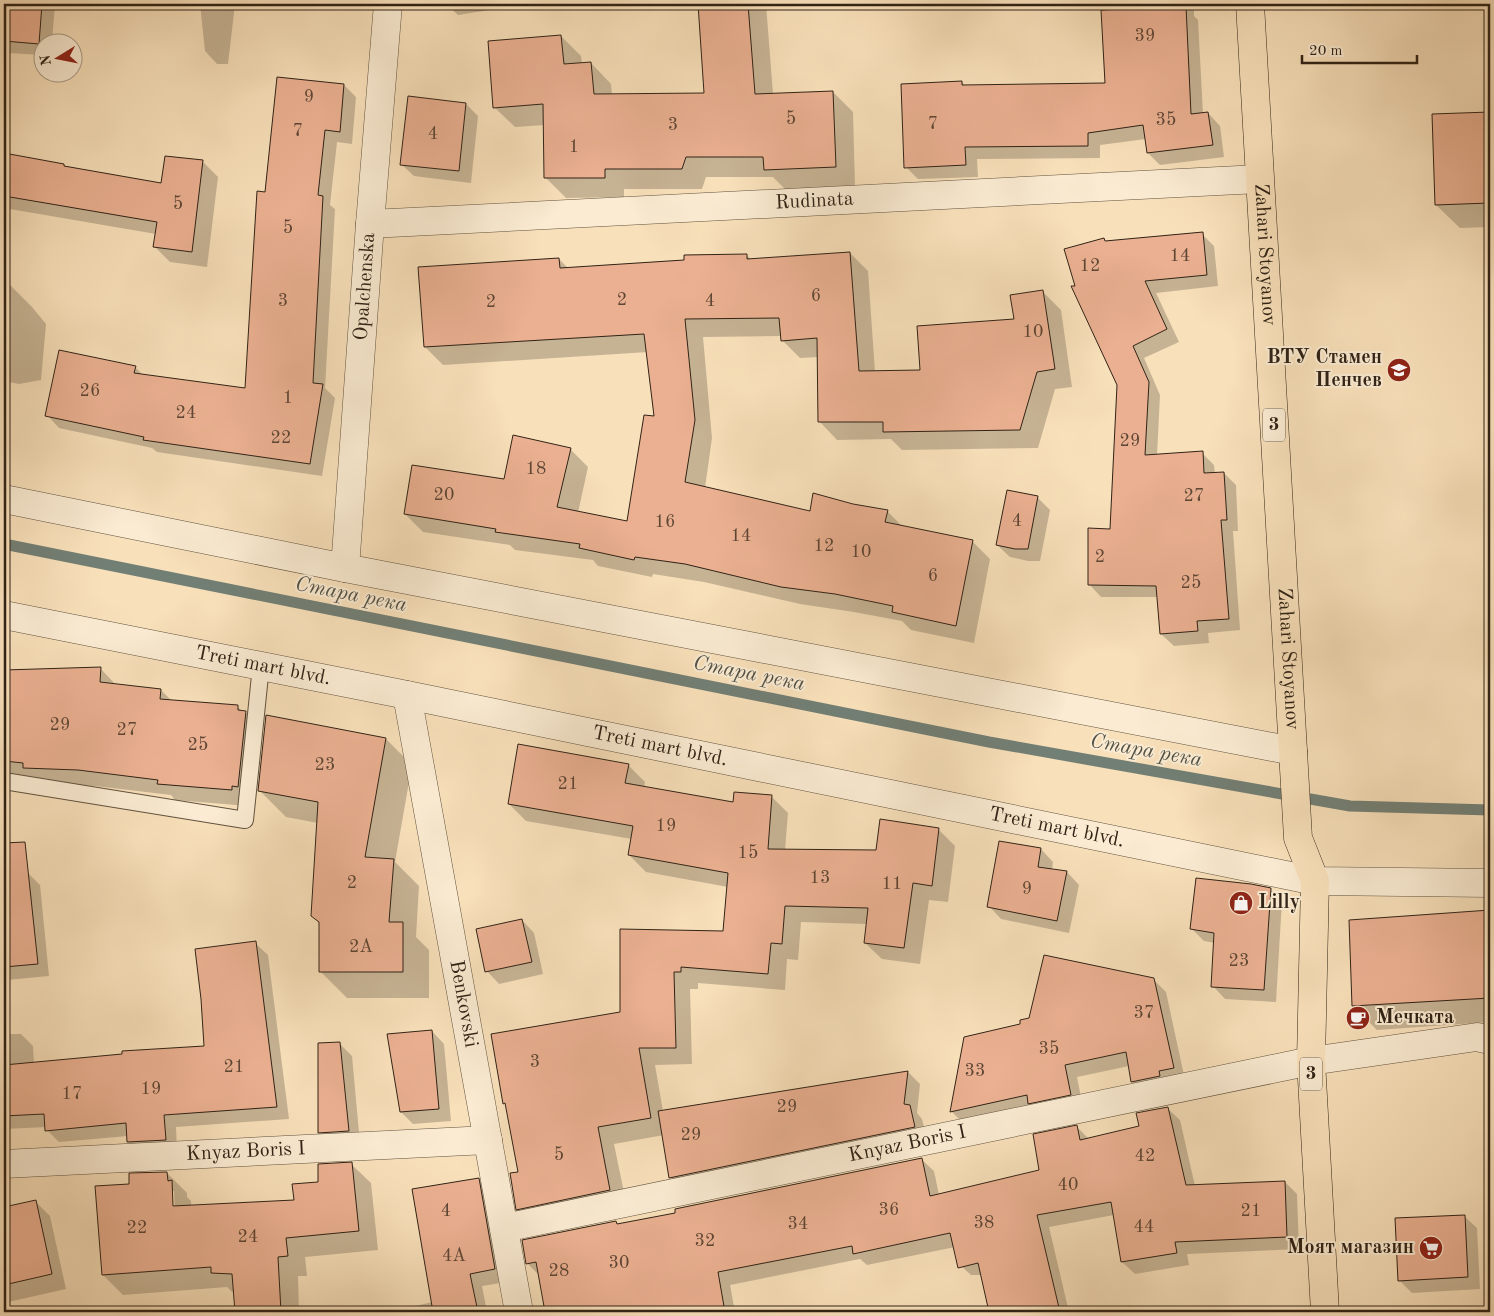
<svg xmlns="http://www.w3.org/2000/svg" width="1494" height="1316" font-family="'Old Standard TT',serif">
	<rect width="100%" height="100%" fill="#f8e0ba"/>
	<filter id="stains"><feTurbulence type="fractalNoise" baseFrequency=".004" numOctaves="4"/><feColorMatrix values="0 0 0 0 .2 0 0 0 0 .09 0 0 0 0 .02 0 0 0 .5 -.17"/></filter>
	<radialGradient id="worn" r=".72"><stop offset=".6" stop-color="#630" stop-opacity="0"/><stop offset="1" stop-color="#630" stop-opacity=".3"/></radialGradient>
	<!-- shadow -->
	<path fill="#0003" fill-rule="evenodd" d="M4,4H55L52,42H42V55L9,53L4,47Z
		M200,4H235L228,64H217L205,51Z
		M446,4H528L458,15Z
		M700,4H766L773,94L833,92L853,112L855,187L786,190L773,177H706L702,189H624V197L566,198L546,178L545,125L515,127L494,107L561,36L581,56L582,64L591,63L611,84L612,95H706Z
		M1120,4H1194V16L1198,20L1203,114L1208,113L1220,126L1224,157L1160,165L1148,153L1146,139L1100,145V158L977,159L978,177L918,179L906,167L962,82L965,86L1106,84L1120,10Z
		M344,85L356,97L352,144L337,142L330,205L335,209L325,388L335,398L322,476L157,452L152,448L59,428L47,415L135,367L143,375L246,390L266,193Z
		M466,104L478,116L471,183L414,176L401,164Z
		M1490,113V227L1460,228L1436,205L1433,115Z
		M4,155L64,165L67,168L162,185L202,161L218,177L207,267L170,262L155,247L156,234L4,208Z
		M1202,234L1214,246L1218,286L1156,293L1179,342L1144,358L1160,395L1157,456L1202,453L1214,465L1215,474L1224,473L1236,485L1238,531H1233L1240,630L1208,633L1209,643L1174,646L1161,634L1158,597H1101L1089,584L1111,530L1118,385L1076,287L1104,239L1106,242Z
		M4,252L7,256L4,277Z
		M850,253L868,271L875,372L921,371L1015,320L1043,292L1061,310L1072,387L1055,389L1038,448L902,450L891,439L837,440L820,422L819,357L800,358L782,340L781,336L703,337L712,438L705,488L810,512L852,505L887,511L902,526L972,541L990,559L974,643L911,630L902,621L854,612L800,604L704,582L653,574L652,577L598,566L593,560L515,550L510,545L423,532L405,514L505,480L570,449L588,467L578,513L628,523L655,418L648,352L443,365L425,347L559,259L569,269L747,255L751,260Z
		M4,284L10,285L32,307L46,324L41,380L19,384L4,381Z
		M1037,497L1050,510L1040,561H1028L1010,557L997,545Z
		M100,668L116,685L161,690L172,701L238,707L243,712L246,713L262,729L248,806L175,800L171,795L95,786L41,784L4,775V672Z
		M267,717L386,739L412,765L395,862L419,886L416,937L429,950V998H347L320,971V924L312,916L318,823L286,817L259,790Z
		M628,765L645,782L644,788L734,803L771,796L788,813L785,850L877,852L938,829L955,846L948,902L929,900L920,964L882,959L865,943L868,924L801,922L798,960L787,959L785,990L698,983V989H690L692,1064L655,1065L663,1111L908,1072L920,1084L917,1113L922,1119L927,1139L683,1190L671,1177L664,1135L614,1144L627,1207L534,1226L517,1209L519,1173L507,1106L504,1103L724,932L728,887L646,872L629,855L632,839L526,821L509,804Z
		M1041,849L1053,862L1052,870L1067,872L1079,885L1069,933L1001,919L989,906Z
		M28,873L40,885L49,976L7,980L4,977V875Z
		M1270,889L1282,901L1276,1002L1225,999L1213,986L1215,943L1204,941L1192,929Z
		M1490,912V1022L1377,1030L1353,1006L1350,921Z
		M522,920L534,933L543,974L499,984L487,971Z
		M255,943L268,955L289,1119L176,1127L177,1152L141,1154L128,1142V1136L59,1142L47,1130L46,1127L4,1129V1034H21L33,1046L34,1064L205,1047Z
		M1153,979L1166,992L1185,1080L1145,1094L1132,1082L1129,1066L1077,1077L1083,1107L964,1124L952,1112L965,1038L1022,1025Z
		M432,1031L444,1044L451,1121L413,1124L401,1112Z
		M339,1043L352,1056L360,1143L332,1145L319,1132Z
		M1167,1108L1180,1120L1195,1186L1285,1182L1297,1194L1299,1249L1187,1254L1189,1265L1135,1274L1122,1262L1114,1215L1049,1227L1069,1312H990L982,1276L980,1275H971L958,1263L955,1247L867,1265L860,1259L730,1285L735,1312H549L545,1308L539,1275L527,1263L616,1222L619,1225L677,1214L921,1159L934,1171L939,1195L1041,1171L1077,1127L1089,1139L1140,1127Z
		M351,1164L371,1183L378,1250L305,1257L307,1276H298L299,1312H236L235,1292H232L227,1287L123,1295L103,1275L130,1185L167,1173L187,1193V1197L191,1201V1206L295,1201L319,1183ZM171,1191H174L175,1212H173Z
		M478,1179L491,1192L507,1282L482,1286L487,1312H388L433,1302Z
		M35,1201L50,1216L66,1289L4,1303V1208Z
		M1464,1216L1477,1228L1480,1289L1412,1293L1399,1280Z"/>
	<g fill="none" stroke-linecap="round" stroke-linejoin="round">
		<!-- stream -->
		<path stroke="#727f75" stroke-width="11" d="M4,544L989,742L1350,806L1490,810"/>
	</g>
	<!-- building -->
	<path fill="#eab091" stroke="#302316" d="M4,4H42L39,44L4,41Z
		M698,4H748L755,94L833,91L836,167L764,170L763,157H686L682,169H605V178H544L543,104L493,108L488,41L561,35L564,64L591,62L594,94L704,93Z
		M1186,6L1191,114L1208,112L1213,145L1147,153L1143,125L1088,133V146L965,147L966,165L904,168L901,84L962,81V85L1105,83L1101,10Z
		M277,77L344,84L340,132L325,130L318,195L323,196L313,383L323,384L310,464L143,440L144,437L45,416L59,350L136,366L134,373L245,388L257,191L265,192Z
		M408,96L466,103L459,171L400,165Z
		M1490,112V203L1435,205L1432,114Z
		M4,153L64,164V166L161,183L165,156L203,160L192,252L153,247L157,222L4,196Z
		M1203,232L1207,275L1145,281L1167,329L1133,346L1149,382L1145,455L1203,451L1204,473L1224,472L1227,520H1221L1229,619L1197,621L1198,631L1160,634L1156,586L1088,585V528L1110,529L1117,385L1071,286H1075L1064,249L1104,238L1105,241Z
		M850,252L859,371L920,370L917,326L1014,319L1010,295L1043,290L1055,369L1037,372L1020,430L883,432V422H818L817,338L781,341L779,318L685,319L695,420L685,482L810,511L813,493L853,504L888,510L885,522L973,540L956,626L892,612L893,606L835,594L781,587L685,564L635,557L634,560L579,548L580,544L495,532L496,529L404,514L412,465L504,479L513,435L571,448L557,507L627,521L644,415L654,416L644,334L424,347L418,267L559,258L560,268L684,260V255L747,254V259Z
		M1007,490L1038,496L1028,549H1015L996,545Z
		M101,667L100,682L161,689L160,699L238,705V710L246,711L238,787L232,786V790L157,784L158,780L78,770L23,768V763L4,761V670Z
		M266,715L386,738L365,857L394,859L389,922H403V972H319V922L311,916L318,802L258,791Z
		M518,744L629,764L625,783L733,802L734,792L772,795L768,849L876,850L880,819L939,828L932,886L913,883L904,948L864,943L868,908L785,906L782,944L771,943L768,974L681,967V972H674L676,1048H639L651,1118L598,1127L610,1190L516,1210L510,1173L518,1172L505,1103L503,1104L491,1034L620,1012V929L723,931L728,873L628,855L633,826L508,804Z
		M999,841L1041,848L1038,867L1067,871L1057,921L987,907Z
		M25,842L38,964L4,967V843Z
		M1196,878L1251,884L1271,888L1264,990L1211,987L1214,933L1190,929Z
		M1490,910V998L1352,1006L1349,920Z
		M522,919L532,962L485,972L476,929Z
		M256,941L277,1107L164,1115L166,1140L127,1142L126,1123L45,1131L44,1114L4,1116V1065L122,1054V1051L204,1046L201,999L195,949Z
		M1044,955L1154,978L1174,1068L1159,1071L1160,1076L1131,1082L1126,1052L1065,1065L1071,1095L1028,1104L1027,1095L950,1112L964,1037L1020,1024V1020L1029,1018Z
		M432,1030L439,1109L400,1112L387,1034Z
		M340,1042L349,1131L318,1133V1043Z
		M908,1071L904,1104L910,1105L915,1127L669,1178L658,1111Z
		M1168,1107L1186,1185L1285,1181L1287,1237L1175,1242L1177,1253L1121,1262L1111,1202L1037,1215L1060,1312H989L978,1263L958,1268L950,1233L853,1254L852,1246L718,1272L725,1312H545L536,1262L526,1264L522,1240L616,1221L617,1224L675,1213V1209L922,1158L930,1196L1039,1170L1033,1134L1077,1125L1080,1140L1139,1126L1136,1113Z
		M352,1162L359,1231L286,1238L288,1256L278,1257L281,1312H235L232,1274L211,1273V1267L102,1275L95,1186L129,1184V1173L167,1172L168,1181L172,1180L173,1206L294,1200L292,1184L318,1182V1164Z
		M479,1178L495,1269L470,1274L478,1312H433L412,1189Z
		M36,1200L52,1274L4,1285V1207Z
		M1465,1215L1468,1277L1398,1281L1395,1218Z"/>
	<g fill="none" stroke-linecap="round" stroke-linejoin="round">
		<!-- lane casing -->
		<g stroke="#62523f" stroke-width="18">
			<path id="lane" d="M4,781L245,820L261,666"/>
		</g>
		<!-- street casing -->
		<g stroke="#62523f" stroke-width="29">
			<g id="street">
				<path id="s1" d="M370,224L1259,179"/>
				<path d="M4,499L345,568L1293,751"/>
				<path id="s2" d="M345,568L370,224L388,4"/>
				<path id="s3" d="M4,615L407,695L1315,881L1490,883"/>
				<path id="s4" d="M407,695L519,1312"/>
				<path id="s5" d="M4,1164L488,1140"/>
				<path id="s6" d="M504,1228L1311,1061L1477,1037L1490,1040"/>
			</g>
		</g>
		<!-- primary casing -->
		<g stroke="#302316" stroke-width="29">
			<g id="primary">
				<path id="s7" d="M1250,4L1298,838L1315,881L1311,1061L1325,1312"/>
			</g>
		</g>
		<!-- lane -->
		<use href="#lane" stroke="#faebd2" stroke-width="16"/>
		<!-- street -->
		<use href="#street" stroke="#faebd2" stroke-width="28"/>
		<!-- primary -->
		<use href="#primary" stroke="#f8e0ba" stroke-width="28"/>
	</g>
	<!-- icons -->
	<defs>
		<g id="school-disc" transform="scale(1.25)"><circle r="9.5" fill="#8f2418" stroke="#faebd2"/><path d="M0-5L7-2L0 1L-7-2ZM-4 1L0 2.5L4 1V4Q0 6-4 4Z" fill="#fff"/></g>
		<g id="shop-disc" transform="scale(1.25)"><circle r="9.5" fill="#8f2418" stroke="#faebd2"/><path d="M-5-2.5h2.3a2.7 3.5 0 0 1 5.4 0H5L5.5 6h-11ZM-1.5-2.5h3a1.5 2.3 0 0 0-3 0Z" fill="#fff"/></g>
		<g id="cafe-disc" transform="scale(1.25)"><circle r="9.5" fill="#8f2418" stroke="#faebd2"/><path d="M-5.5-4.5H6V0H3Q3 3.5 0 3.5H-2.5Q-5.5 3.5-5.5 0ZM3-3.2v2h1.7v-2ZM-6 4.5H4V6H-6Z" fill="#fff"/></g>
		<g id="supermarket-disc" transform="scale(1.25)"><circle r="9.5" fill="#8f2418" stroke="#faebd2"/><path d="M-6-5.5h2.5l.6 2H6L4.5 2H-2.5L-4.4-4H-6ZM-1.5 3.2a1.3 1.3 0 1 0 .1 0ZM3 3.2a1.3 1.3 0 1 0 .1 0Z" fill="#fff"/></g>
	</defs>
	<g fill-rule="evenodd">
		<use href="#school-disc" x="1399" y="370"/>
		<use href="#shop-disc" x="1241" y="903"/>
		<use href="#cafe-disc" x="1358" y="1018"/>
		<use href="#supermarket-disc" x="1431" y="1248"/>
	</g>
	<g text-anchor="middle" dominant-baseline="central" stroke-width="4" stroke-linejoin="round" paint-order="stroke">
		<!-- number labels -->
		<g font-size="18" fill="#5e4635">
			<text x="1145" y="36">39</text>
			<text x="309" y="97">9</text>
			<text x="791" y="119">5</text>
			<text x="1166" y="120">35</text>
			<text x="933" y="124">7</text>
			<text x="673" y="125">3</text>
			<text x="298" y="131">7</text>
			<text x="433" y="134">4</text>
			<text x="574" y="147">1</text>
			<text x="178" y="204">5</text>
			<text x="288" y="228">5</text>
			<text x="1180" y="256">14</text>
			<text x="1090" y="266">12</text>
			<text x="816" y="296">6</text>
			<text x="622" y="300">2</text>
			<text x="283" y="301">3</text>
			<text x="710" y="301">4</text>
			<text x="491" y="302">2</text>
			<text x="1033" y="332">10</text>
			<text x="90" y="391">26</text>
			<text x="288" y="398">1</text>
			<text x="186" y="413">24</text>
			<text x="281" y="438">22</text>
			<text x="1130" y="441">29</text>
			<text x="536" y="469">18</text>
			<text x="444" y="495">20</text>
			<text x="1194" y="496">27</text>
			<text x="1017" y="521">4</text>
			<text x="665" y="522">16</text>
			<text x="741" y="536">14</text>
			<text x="824" y="546">12</text>
			<text x="861" y="552">10</text>
			<text x="1100" y="557">2</text>
			<text x="933" y="576">6</text>
			<text x="1191" y="583">25</text>
			<text x="60" y="725">29</text>
			<text x="127" y="730">27</text>
			<text x="198" y="745">25</text>
			<text x="325" y="765">23</text>
			<text x="568" y="784">21</text>
			<text x="666" y="826">19</text>
			<text x="748" y="853">15</text>
			<text x="820" y="878">13</text>
			<text x="352" y="883">2</text>
			<text x="892" y="884">11</text>
			<text x="1027" y="889">9</text>
			<text x="361" y="947">2А</text>
			<text x="1239" y="961">23</text>
			<text x="1144" y="1013">37</text>
			<text x="1049" y="1049">35</text>
			<text x="535" y="1062">3</text>
			<text x="234" y="1067">21</text>
			<text x="975" y="1071">33</text>
			<text x="151" y="1089">19</text>
			<text x="72" y="1094">17</text>
			<text x="787" y="1107">29</text>
			<text x="691" y="1135">29</text>
			<text x="559" y="1155">5</text>
			<text x="1145" y="1156">42</text>
			<text x="1068" y="1185">40</text>
			<text x="889" y="1210">36</text>
			<text x="446" y="1211">4</text>
			<text x="1251" y="1211">21</text>
			<text x="984" y="1223">38</text>
			<text x="798" y="1224">34</text>
			<text x="1144" y="1227">44</text>
			<text x="137" y="1228">22</text>
			<text x="248" y="1237">24</text>
			<text x="705" y="1241">32</text>
			<text x="454" y="1256">4А</text>
			<text x="619" y="1263">30</text>
			<text x="559" y="1271">28</text>
		</g>
		<!-- shield labels -->
		<g fill="#faebd2" stroke="#6d5f4e" stroke-width="1">
			<rect x="1263" y="408.5" width="22" height="33" rx="4"/>
			<rect x="1300" y="1057.5" width="22" height="33" rx="4"/>
		</g>
		<g font-size="19" font-weight="bold" fill="#302316">
			<text x="1274" y="425">3</text>
			<text x="1311" y="1074">3</text>
		</g>
		<!-- street labels -->
		<g font-size="20" fill="#302316" stroke="#faebd2">
			<text stroke="none"><textPath href="#s1" startOffset="445">Rudinata</textPath></text>
			<text stroke="none"><textPath href="#s7" startOffset="251">Zahari Stoyanov</textPath></text>
			<text stroke="none"><textPath href="#s2" startOffset="282">Opalchenska</textPath></text>
			<text stroke="none"><textPath href="#s7" startOffset="656">Zahari Stoyanov</textPath></text>
			<text stroke="none"><textPath href="#s3" startOffset="264">Treti mart blvd.</textPath></text>
			<text stroke="none"><textPath href="#s3" startOffset="669">Treti mart blvd.</textPath></text>
			<text stroke="none"><textPath href="#s3" startOffset="1074">Treti mart blvd.</textPath></text>
			<text stroke="none"><textPath href="#s4" startOffset="314">Benkovski</textPath></text>
			<text stroke="none"><textPath href="#s6" startOffset="412">Knyaz Boris I</textPath></text>
			<text stroke="none"><textPath href="#s5" startOffset="242">Knyaz Boris I</textPath></text>
		</g>
		<!-- poi labels -->
		<g font-size="20" font-weight="bold" fill="#302316" stroke="#faebd2" text-anchor="end">
			<text x="1382" y="358">ВТУ Стамен<tspan x="1382" dy="23">Пенчев</tspan></text>
			<text x="1258" y="903" text-anchor="start">Lilly</text>
			<text x="1376" y="1018" text-anchor="start">Мечката</text>
			<text x="1414" y="1248">Моят магазин</text>
		</g>
		<!-- water labels -->
		<g font-size="21" font-style="italic" fill="#515146" stroke="#faebd2">
			<text transform="translate(351 595) rotate(11)">Стара река</text>
			<text transform="translate(749 674) rotate(11)">Стара река</text>
			<text transform="translate(1146 751) rotate(10)">Стара река</text>
		</g>
	</g>
	<!-- margin -->
	<rect width="1494" height="1316" fill="none" stroke="#f8e0ba" stroke-width="20"/>
	<rect x="5" y="5" width="1484" height="1306" fill="none" stroke="#302316" stroke-width="2.5"/>
	<rect x="10" y="10" width="1474" height="1296" fill="none" stroke="#302316"/>
	<!-- north arrow -->
	<g transform="translate(58 58) rotate(260)"><circle r="24" fill="#faebd2" stroke="#a99b87"/>
	<path d="M0-4L9 19L0 12L-9 19Z" fill="#8f2418"/>
	<text y="-8" font-size="14" font-weight="bold" text-anchor="middle" fill="#302316">N</text>
	</g>
	<!-- scale -->
	<path d="M1302 55v8h115v-8" fill="none" stroke="#302316" stroke-width="2.5"/>
	<text x="1309" y="55" font-size="15" fill="#302316" stroke="#faebd2" stroke-width="4" paint-order="stroke">20 m</text>
	<rect width="100%" height="100%" filter="url(#stains)"/>
	<rect width="100%" height="100%" fill="url(#worn)"/>
</svg>
